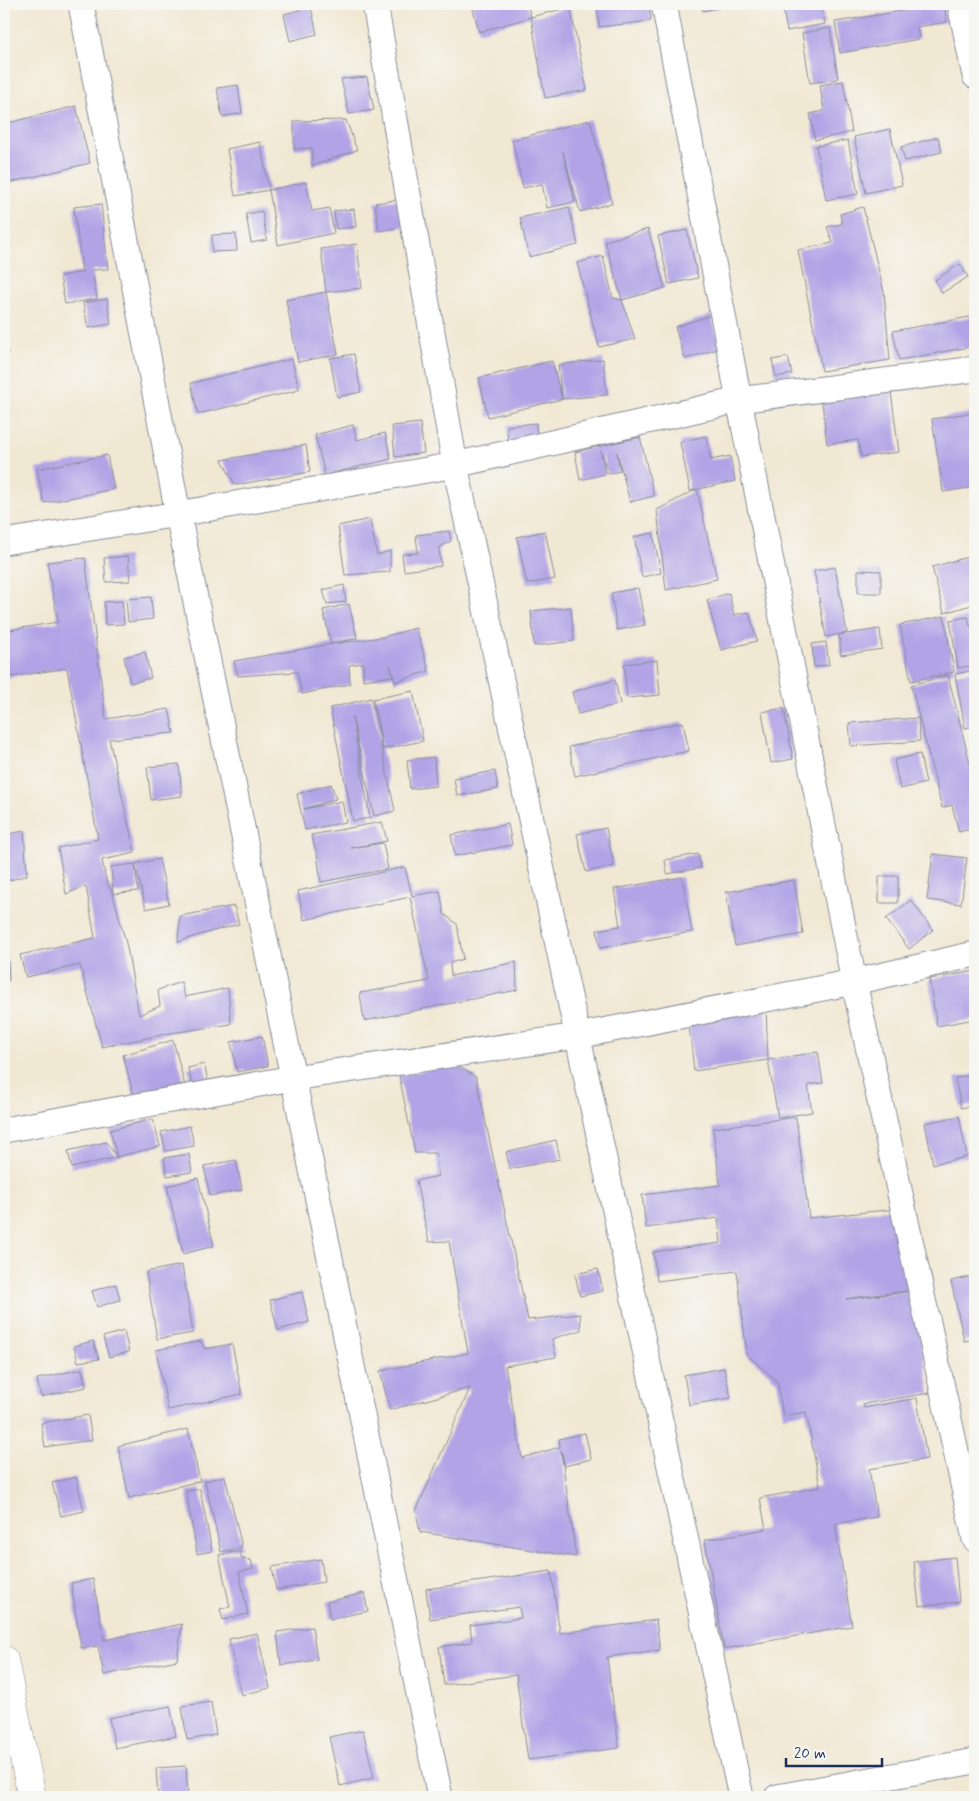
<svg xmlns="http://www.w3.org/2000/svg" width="979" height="1801" font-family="Mynerve,sans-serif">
	<rect width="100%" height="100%" fill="#f6f6f2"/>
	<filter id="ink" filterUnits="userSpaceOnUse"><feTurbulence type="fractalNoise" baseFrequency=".02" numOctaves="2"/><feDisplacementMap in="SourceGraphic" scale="10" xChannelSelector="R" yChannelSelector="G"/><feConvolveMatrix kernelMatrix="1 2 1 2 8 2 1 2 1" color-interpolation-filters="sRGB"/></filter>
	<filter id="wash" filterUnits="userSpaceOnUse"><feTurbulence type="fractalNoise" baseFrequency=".0096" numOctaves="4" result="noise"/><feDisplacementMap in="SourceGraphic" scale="20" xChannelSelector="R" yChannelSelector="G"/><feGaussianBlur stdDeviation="1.12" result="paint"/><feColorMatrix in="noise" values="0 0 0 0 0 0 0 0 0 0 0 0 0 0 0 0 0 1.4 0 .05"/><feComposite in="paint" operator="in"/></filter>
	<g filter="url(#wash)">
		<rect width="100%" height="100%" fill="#f1e8d3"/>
		<g id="blocks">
			<!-- building -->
			<path fill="#b1a3e6" d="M477,4H527L531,17L570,7L587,90L545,98L531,17L479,32L472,5Z
				M597,4H649L651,21L599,27Z
				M701,4H726V6L703,11Z
				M782,4H821L825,24L787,31Z
				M944,4L947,22L917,27L919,39L840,53L835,22Z
				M311,7L317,34L290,41L284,14Z
				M830,28L838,79L810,83L802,33Z
				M367,77L374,110L349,114L341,79Z
				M843,81L852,132L815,140L810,114L824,111L820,85Z
				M238,85L242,113L222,117L217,88Z
				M76,106L90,163L4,184V124Z
				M346,120L357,150L312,166V148L294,149V121Z
				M590,120L612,203L580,212L563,152L575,202L547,208L542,184L523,188L512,140Z
				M890,129L902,185L866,193L854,137Z
				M938,137L942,152L905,161L901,147Z
				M848,140L858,194L826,200L816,146Z
				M260,142L269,190L235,196L227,149Z
				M306,182L312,211L329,208L334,233L278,245L269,190Z
				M403,199L407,226L379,231L375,203Z
				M101,204L108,269L92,270L97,299L65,304L60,276L82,272L74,207Z
				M569,207L578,245L529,257L520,218Z
				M863,207L884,292L890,360L822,371L798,250L833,243L827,227L842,224L840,214Z
				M354,209L356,227L336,229L334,211Z
				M262,211L267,240L251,243L246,214Z
				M648,229L665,288L622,300L605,241Z
				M687,230L698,278L669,284L658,236Z
				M236,234L237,251L212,252V235Z
				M357,244L362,288L326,292L338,354L298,362L286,300L326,292L321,249Z
				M603,256L613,298L622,300L635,339L599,347L577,263Z
				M960,264L968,277L942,293L935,280Z
				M107,299L111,324L88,328L83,303Z
				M711,315L721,348L685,359L675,327Z
				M975,316V346L899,360L893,331Z
				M4,332L8,353L4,354Z
				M354,354L361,392L337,397L330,358Z
				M788,357L792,374L776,377L772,360Z
				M292,359L299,390L198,414L191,383Z
				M603,359L607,395L562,399L558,365Z
				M552,361L562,399L488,417L479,378Z
				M891,392L899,452L861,457L858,440L827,444L822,402Z
				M975,412V487L943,492L932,419Z
				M420,423L424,453L395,457L392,426Z
				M536,423L537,441L508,443L507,426Z
				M353,425L357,440L385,433L391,459L325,475L315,435Z
				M706,436L711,460L730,456L735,481L690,491L680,442Z
				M640,437L654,496L630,502L617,452L620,471L608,474L601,451L605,474L580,480L575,452Z
				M306,445L310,472L235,485L222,460Z
				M107,455L114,489L44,503L37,469Z
				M697,489L717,579L666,590L657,510Z
				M370,519L377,555L390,551V572L345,575L338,526Z
				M449,531L451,541L439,548L441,566L404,571L402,554L418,553L416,535Z
				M545,531L555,579L527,584L517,537Z
				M653,533L661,573L642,577L634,537Z
				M975,555V604L944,613L932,567Z
				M128,556L130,581L106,582L104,558Z
				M85,558L106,719L169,709L174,733L109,739L135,853L102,860L106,880L113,894L127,947L139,1015L160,1006L158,990L181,982L185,997L228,988L231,1024L171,1033L102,1047L80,965L26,977L20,955L95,938L86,886L66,894L58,848L98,839L67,668L4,678V631L58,622L47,562Z
				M835,567L847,633L826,637L814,571Z
				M858,570L881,571V593H858Z
				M344,585L346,602L327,604L323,590Z
				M638,588L645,625L617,630L611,593Z
				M729,593L734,615L749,612L757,641L721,650L707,600Z
				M151,597L153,619L128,622L126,599Z
				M122,601L124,624L105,625L104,602Z
				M349,604L357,638L331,644L383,637L416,628L429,671L395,682L390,665L393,676L363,680V663L349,665L350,684L302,694L297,672L238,676L234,661L331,644L323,610Z
				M571,607L574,641L534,646L531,611Z
				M944,616L954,672L911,681L900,625Z
				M968,617L970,626L975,625V665L958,668L950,620Z
				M880,629L882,649L841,655L839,635Z
				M826,642L829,665L814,667L812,644Z
				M145,652L151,678L130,683L124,657Z
				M657,660L660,695L627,698L624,664Z
				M975,670V726L965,728L955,674Z
				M948,675L975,784V828L959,832L952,805L942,808L911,685Z
				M615,680L620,704L578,714L572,692Z
				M413,691L423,741L383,749L373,699Z
				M371,698L395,811L374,816L352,717L370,818L353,821L330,708Z
				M784,708L793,759L771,763L762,712Z
				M918,718L920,741L851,746L849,723Z
				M683,722L689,751L575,776L569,747Z
				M920,754L926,783L900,789L894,760Z
				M434,757L436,786L410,789L407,760Z
				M179,764L182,796L151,800L147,767Z
				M495,771L498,789L457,796L454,778Z
				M331,784L336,799L304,809L342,801L346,822L305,830L297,794Z
				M382,822L387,841L351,848L383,843L388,869L321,882L317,854L311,835Z
				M508,824L512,845L455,856L451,835Z
				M606,828L614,866L586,872L577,834Z
				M24,831L27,875L4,882V835Z
				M698,854L701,868L667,874L665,860Z
				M933,854L967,858L961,904L927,900Z
				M159,859L169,904L146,909L135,864L138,891L113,894L111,867L135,864Z
				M405,867L412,896L440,891L444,914L457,924L463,959L450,963L451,976L516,962L517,990L364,1021L360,993L429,981L410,897L304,920L298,891Z
				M879,876H898V903H879Z
				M682,877L692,932L600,948L597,930L620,926L614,889Z
				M794,880L803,934L735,946L726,892Z
				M911,900L933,930L909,949L886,919Z
				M234,906L239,924L199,935L178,942L180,916Z
				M4,960H8L9,981L4,982Z
				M975,971V1019L937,1026L929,979Z
				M766,1007L768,1060L694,1071L688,1015Z
				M262,1036L268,1066L237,1072L231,1042Z
				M173,1040L185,1086L135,1100L123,1055Z
				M818,1052L823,1083L808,1085L812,1112L778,1118L768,1060Z
				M204,1064L209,1085L193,1088L188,1068Z
				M456,1065L476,1077L528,1320L580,1314L581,1330L552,1339L556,1357L505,1366L522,1458L560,1447L559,1439L585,1433L591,1459L565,1466L561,1450L576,1557L420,1532L416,1511L470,1388L390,1410L380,1371L468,1353L449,1241L429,1242L416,1181L438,1176L436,1153H415L399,1075Z
				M975,1074V1105L961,1108L955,1078Z
				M959,1116L967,1157L933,1164L925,1123Z
				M796,1117L809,1218L896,1209L913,1290L846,1299L913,1291L930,1393L863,1404L864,1408L917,1398L927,1459L869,1469L877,1517L835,1524L852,1626L724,1649L705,1540L766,1529L760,1498L820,1487L806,1412L783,1416L777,1381L747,1355L737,1271L657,1281L653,1252L721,1243L718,1218L646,1228L642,1195L720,1185L713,1128Z
				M153,1119L160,1146L117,1157L110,1130Z
				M190,1126L194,1146L166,1151L161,1132Z
				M556,1140L560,1159L510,1169L506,1152Z
				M106,1142L117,1157L72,1168L68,1151Z
				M189,1154L192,1172L167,1176L164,1158Z
				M236,1160L242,1190L210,1196L204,1166Z
				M198,1178L214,1246L183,1254L167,1186Z
				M182,1265L193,1333L157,1339L146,1272Z
				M598,1269L603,1291L580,1296L575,1274Z
				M974,1276L975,1339L964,1341L951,1281Z
				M116,1284L120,1300L97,1307L92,1291Z
				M302,1292L309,1322L278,1330L270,1300Z
				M124,1331L129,1352L109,1357L103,1337Z
				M93,1341L99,1359L78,1362L74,1346Z
				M201,1341L205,1349L232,1344L242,1394L168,1410L156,1350Z
				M724,1368L731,1398L689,1405L684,1375Z
				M82,1369L86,1387L41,1397L37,1379Z
				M88,1415L92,1440L45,1447L41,1423Z
				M188,1429L200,1481L129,1498L118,1446Z
				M225,1476L242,1547L221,1552L205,1481Z
				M76,1477L84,1511L61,1516L52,1483Z
				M200,1489L212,1551L197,1554L186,1491Z
				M240,1551L242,1559L251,1560L253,1569L239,1572L248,1614L223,1620L220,1609L230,1607L219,1555Z
				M955,1557L959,1602L919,1606L914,1562Z
				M321,1559L324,1582L276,1590L272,1567Z
				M551,1571L560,1633L656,1620L660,1650L607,1657L619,1748L528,1760L516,1675L444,1685L439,1647L472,1642L470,1625L521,1618L519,1607L430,1619L426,1589Z
				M93,1579L104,1640L182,1624L177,1660L104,1675L98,1646L81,1648L71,1583Z
				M364,1593L368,1611L330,1619L327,1602Z
				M312,1627L317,1660L281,1665L277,1632Z
				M257,1633L270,1688L241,1695L229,1639Z
				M211,1702L216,1735L187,1740L182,1706Z
				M170,1706L176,1736L115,1748L109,1718Z
				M363,1730L374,1778L340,1786L329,1737Z
				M186,1766L188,1797H158L156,1768Z"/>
		</g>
	</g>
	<g filter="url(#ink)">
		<use href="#blocks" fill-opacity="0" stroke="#868c98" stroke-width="1"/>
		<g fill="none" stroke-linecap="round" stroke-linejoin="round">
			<!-- minor casing -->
			<g stroke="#868c98" stroke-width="27">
				<path id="minor" d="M81,4L178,514L440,1797
					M375,4L455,465L741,1797
					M664,4L739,400L854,982L975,1539
					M960,4L975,76
					M4,542L178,514L455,465L739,400L975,369
					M4,1130L293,1078L577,1036L854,982L975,954
					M777,1797L975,1761"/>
			</g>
			<!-- tertiary casing -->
			<g stroke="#868c98" stroke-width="29">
				<path id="tertiary" d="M4,1660L32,1797"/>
			</g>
			<!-- minor -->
			<use href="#minor" stroke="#fff" stroke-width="25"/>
			<!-- tertiary -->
			<use href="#tertiary" stroke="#fff" stroke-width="28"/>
		</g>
	</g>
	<!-- margin -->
	<rect width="979" height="1801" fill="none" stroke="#f6f6f2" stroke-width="20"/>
	<!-- scale -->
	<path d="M786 1758v8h96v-8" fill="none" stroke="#1b2f5e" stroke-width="2.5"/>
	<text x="794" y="1758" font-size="15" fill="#1b2f5e" stroke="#f6f6f2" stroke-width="4" paint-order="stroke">20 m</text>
</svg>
